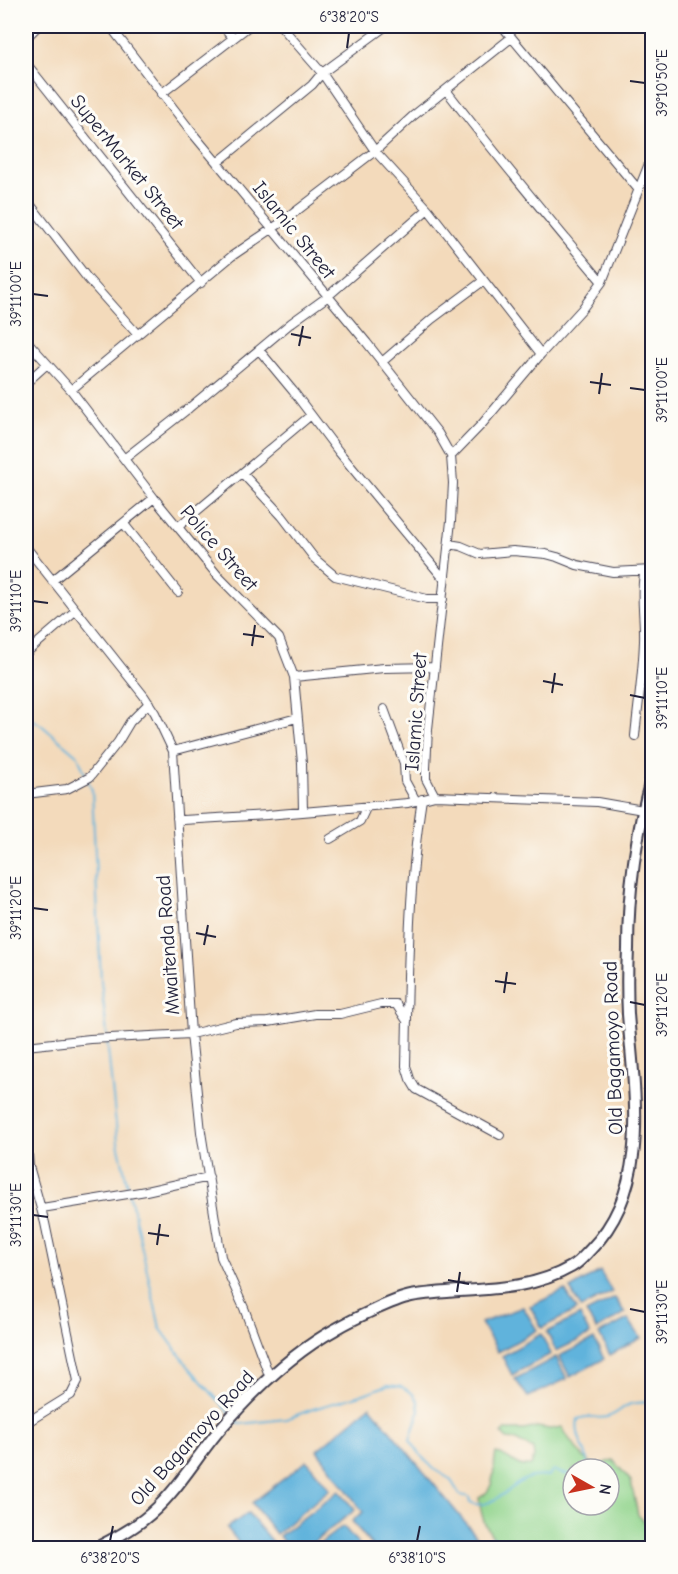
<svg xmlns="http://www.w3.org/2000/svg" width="678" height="1574" font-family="'Comic Neue',sans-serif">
	<rect width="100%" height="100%" fill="#fdfcf7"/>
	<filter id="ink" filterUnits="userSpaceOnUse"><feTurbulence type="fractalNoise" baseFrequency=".0167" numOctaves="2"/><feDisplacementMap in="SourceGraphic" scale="12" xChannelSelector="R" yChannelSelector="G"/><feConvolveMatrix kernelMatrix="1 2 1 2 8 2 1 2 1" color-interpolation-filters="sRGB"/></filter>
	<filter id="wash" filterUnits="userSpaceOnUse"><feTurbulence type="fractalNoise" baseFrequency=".008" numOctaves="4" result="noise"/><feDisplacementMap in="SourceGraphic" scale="24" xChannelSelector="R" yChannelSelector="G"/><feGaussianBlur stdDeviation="1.35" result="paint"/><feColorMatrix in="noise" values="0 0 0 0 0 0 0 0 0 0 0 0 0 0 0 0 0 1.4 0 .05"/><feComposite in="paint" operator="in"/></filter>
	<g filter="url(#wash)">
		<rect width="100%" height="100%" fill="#f3dabb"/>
		<!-- green -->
		<path fill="#91d48c" stroke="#5a7b64" stroke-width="1.5" fill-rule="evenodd" d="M537,1427L550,1429L562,1427C568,1438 586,1466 599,1465C603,1464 608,1461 613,1460L631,1481L638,1515L648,1525L647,1548H492L496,1540C484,1527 481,1515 479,1498C497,1489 492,1469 496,1453C511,1455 513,1468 531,1466L534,1457L533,1449L516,1440L507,1439L502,1434L505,1430H524ZM573,1469H609V1505H573Z"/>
		<!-- water -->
		<path fill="#61b3dc" stroke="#426a8c" stroke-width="1.5" d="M600,1271L612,1292L581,1308L570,1289Z
			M565,1290L577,1310L542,1328L530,1306Z
			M615,1298L625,1313L597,1330L586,1313Z
			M523,1307L537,1330L498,1352L481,1323Z
			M580,1315L590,1335L556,1351L547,1332Z
			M628,1319L641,1338L610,1355L599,1334Z
			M541,1334L551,1354L512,1375L502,1356Z
			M594,1339L604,1359L570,1377L559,1356Z
			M556,1357L567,1379L528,1397L515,1379Z
			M370,1406L481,1542L474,1548H374L352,1521L363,1512L317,1450Z
			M307,1461L330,1489L276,1534L252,1503Z
			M339,1491L355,1510L306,1548H288L279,1536Z
			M248,1513L277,1548H243L227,1528Z
			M343,1526L361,1547L314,1548Z"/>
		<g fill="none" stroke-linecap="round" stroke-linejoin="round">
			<!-- stream -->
			<path stroke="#61b3dc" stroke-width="2" d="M26,716L40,724L78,756L86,776
				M88,781L92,790L101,981L107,1035
				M107,1041L118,1143L160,1328L188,1366L229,1413
				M235,1419L240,1424L286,1419L313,1409L361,1395L388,1385L402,1387L412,1393L418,1401L419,1411L410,1440L423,1458L435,1470L450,1479L460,1495L469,1497L470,1502C488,1513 510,1486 526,1479C531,1476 543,1476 549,1476L553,1470L563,1474H573
				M587,1469C590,1449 574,1442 578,1419C594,1413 594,1420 607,1417C616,1415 620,1409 628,1405C635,1402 645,1403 652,1402
				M479,1548L493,1537"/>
		</g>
	</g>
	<g filter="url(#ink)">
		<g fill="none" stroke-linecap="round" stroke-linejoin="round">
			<!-- street casing -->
			<g stroke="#413e4e" stroke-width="10">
				<path id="street" d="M110,26L194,135L367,343L438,433L451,456
					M223,26L233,38
					M281,26L322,73L375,151L428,209L541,354
					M502,26L638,189
					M26,38L38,26
					M26,63L201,283
					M446,90C496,155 549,219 602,282
					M161,94L249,26
					M217,163L312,85L322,73L386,26
					M26,199L88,279L138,335
					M26,340L71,390L154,498L218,576L279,638L294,677L302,763L303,811
					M259,350L293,391L339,452L444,579
					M382,362L432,319L483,281
					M26,383L47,364
					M71,390L232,256L282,222L375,151L413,116L511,38
					M124,459L189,408L291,323L327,297L428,209
					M242,473L282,516L315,559L335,576L427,599H443
					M124,524L178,592
					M179,526L311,415
					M449,544L461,546L480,554L513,551L546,554L557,557L577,565L613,572L652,570
					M26,547L144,696L155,713L173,751L191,1034L201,1132L221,1257L244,1308L270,1378
					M52,581L154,498
					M26,653L75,611
					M294,677L384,668L435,667
					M384,709L404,763L405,781L416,801
					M635,736C638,705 643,673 644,641C645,622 640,593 644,575L651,571
					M173,751L297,718
					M26,794L67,789L90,777L118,742L130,722L149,703
					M422,799C408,887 408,977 406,1066L410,1079L416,1089L500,1135
					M643,810L597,802L435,796L426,779V768L428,729L451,521L453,483L451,456L482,424L541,354L582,309L602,282L652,156
					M177,818L183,820L267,815L408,803L435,796
					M330,839L360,821L367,806
					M26,1046L90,1039L191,1034L236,1023L268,1022L315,1014H340L381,1004H396L407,1021
					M26,1132L29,1166L45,1223L78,1381L71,1395L26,1423
					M42,1208L146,1191L209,1177"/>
			</g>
			<!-- secondary casing -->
			<g stroke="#413e4e" stroke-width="14">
				<path id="secondary" d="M96,1548C112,1540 129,1531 143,1520C175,1496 195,1458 221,1428C253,1391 292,1353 336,1329C351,1320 395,1299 411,1296C465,1287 523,1295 571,1267C579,1263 585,1255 591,1249C652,1187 634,1093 628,1014C627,993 627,970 628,949C628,890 636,833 652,776"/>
			</g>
			<!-- street -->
			<use href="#street" stroke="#fff" stroke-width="8"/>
			<!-- secondary -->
			<use href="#secondary" stroke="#fff" stroke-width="10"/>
		</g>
	</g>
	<!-- ticks -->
	<path fill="none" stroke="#22223b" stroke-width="2" d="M347,48L349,33M630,81L645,83M33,294L48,296M291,334L311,338M299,346L303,326M590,382L611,385M630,388L645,390M599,394L602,373M33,601L48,603M243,634L264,637M252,646L255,625M543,681L563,685M552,693L555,673M630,695L645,698M33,908L48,910M196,933L216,937M204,945L208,925M495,981L516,984M504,993L507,972M630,1002L645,1005M33,1215L48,1217M148,1233L169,1236M157,1245L160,1224M448,1280L469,1284M457,1292L460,1272M630,1309L645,1312M110,1541L113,1526M417,1541L420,1526"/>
	<g text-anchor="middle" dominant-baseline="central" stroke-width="6" stroke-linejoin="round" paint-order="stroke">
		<!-- street labels -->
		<g font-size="20" fill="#22223b" stroke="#fdfcf7">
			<text transform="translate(127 162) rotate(51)">SuperMarket Street</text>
			<text transform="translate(294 230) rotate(51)">Islamic Street</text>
			<text transform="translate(219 548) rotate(49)">Police Street</text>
			<text transform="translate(416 712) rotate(-86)">Islamic Street</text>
			<text transform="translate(168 945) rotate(-94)">Mwaitenda Road</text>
			<text transform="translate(613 1048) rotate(-92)">Old Bagamoyo Road</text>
			<text transform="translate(192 1438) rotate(-48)">Old Bagamoyo Road</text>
		</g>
	</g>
	<!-- margin -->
	<rect width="678" height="1574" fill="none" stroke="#fdfcf7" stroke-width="66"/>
	<!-- north arrow -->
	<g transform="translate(591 1487) rotate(99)"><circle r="28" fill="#fdfcf7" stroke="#a5a5ac" stroke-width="1.5"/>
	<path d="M0-4.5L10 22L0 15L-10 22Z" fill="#c8321e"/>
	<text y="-9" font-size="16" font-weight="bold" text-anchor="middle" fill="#22223b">N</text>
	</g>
	<rect x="33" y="33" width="612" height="1508" fill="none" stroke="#22223b" stroke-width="2"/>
	<g font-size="15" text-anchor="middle" fill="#22223b">
		<text x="349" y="22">6°38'20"S</text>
		<text transform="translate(662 83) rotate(-90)" y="5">39°10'50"E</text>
		<text transform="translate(16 294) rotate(-90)" y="5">39°11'00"E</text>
		<text transform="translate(662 390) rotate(-90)" y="5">39°11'00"E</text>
		<text transform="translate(16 601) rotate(-90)" y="5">39°11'10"E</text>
		<text transform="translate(662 698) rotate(-90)" y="5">39°11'10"E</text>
		<text transform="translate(16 908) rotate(-90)" y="5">39°11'20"E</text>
		<text transform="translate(662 1005) rotate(-90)" y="5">39°11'20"E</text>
		<text transform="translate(16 1215) rotate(-90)" y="5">39°11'30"E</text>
		<text transform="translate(662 1312) rotate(-90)" y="5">39°11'30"E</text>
		<text x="110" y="1563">6°38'20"S</text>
		<text x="417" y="1563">6°38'10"S</text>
	</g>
</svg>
